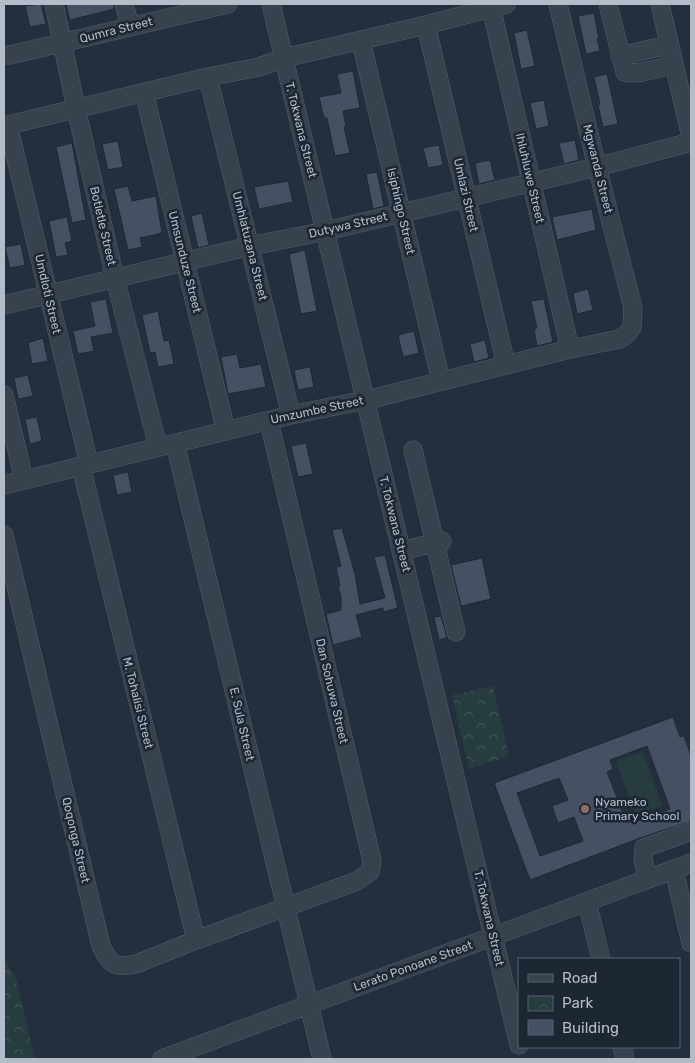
<svg xmlns="http://www.w3.org/2000/svg" width="695" height="1063" font-family="Rubik,sans-serif">
	<defs>
		<pattern id="park-crowns" width="20" height="18" patternUnits="userSpaceOnUse" patternTransform="scale(1.25)"><rect width="20" height="18" fill="#263c3f"/><path d="M2 6a3 3 0 1 1 6 0M12 15a3 3 0 1 1 6 0" fill="none" stroke="#435659"/></pattern>
	</defs>
	<rect width="100%" height="100%" fill="#242f3e"/>
	<!-- park -->
	<path fill="url(#park-crowns)" d="M493,686L509,756L469,769L452,695Z
		M4,959L15,976L35,1059H4Z"/>
	<!-- pitch -->
	<path fill="#263c3f" d="M643,752L662,806L636,815L616,761Z"/>
	<!-- building -->
	<path fill="#455162" stroke="#1f2835" fill-rule="evenodd" d="M41,4L46,24L30,27L25,6Z
		M66,4H114V9L70,20Z
		M594,13L599,38L597,39L600,51L586,54L578,16Z
		M527,30L535,66L521,69L514,33Z
		M353,71L360,108L343,111L346,127H344L350,153L335,156L327,118H324L319,97L341,93L337,74Z
		M607,74L618,124L603,127L598,105L600,104L594,77Z
		M544,100L549,126L536,129L530,103Z
		M575,140L579,160L564,164L559,143Z
		M118,141L123,167L108,170L102,144Z
		M72,143L86,220L72,223L56,147Z
		M439,145L443,165L428,168L423,148Z
		M490,160L495,180L479,184L475,163Z
		M377,172L384,206L373,209L366,174Z
		M288,181L293,202L259,209L254,187Z
		M128,186L132,201L156,196L162,233L140,238L142,247L128,250L114,189Z
		M592,209L596,230L557,240L552,217Z
		M202,213L209,245L198,248L191,216Z
		M67,217L72,241L65,243L68,255L56,257L49,221Z
		M21,244L25,265L10,268L5,247Z
		M305,250L317,311L301,314L289,254Z
		M588,289L593,310L577,314L573,293Z
		M106,299L113,333L91,337L94,351L78,354L73,331L95,326L90,302Z
		M544,299L553,342L537,346L534,329L537,328L531,301Z
		M158,311L164,341L169,340L174,364L158,367L155,352L150,353L142,315Z
		M414,331L419,353L403,357L398,335Z
		M43,338L48,361L32,364L28,343Z
		M485,340L489,358L474,362L470,344Z
		M237,354L240,368L261,364L266,387L228,394L221,357Z
		M310,367L314,387L298,390L294,370Z
		M28,375L33,396L18,399L14,378Z
		M37,417L42,441L30,444L25,419Z
		M306,443L313,474L298,477L291,446Z
		M128,472L132,492L117,495L113,475Z
		M342,528L355,574L360,604L385,598L374,557L385,555L398,608L383,612V608L356,615L362,637L333,645L326,614L341,610V596L338,587L340,586L336,567L341,566L332,530Z
		M482,558L491,599L461,606L451,565Z
		M441,616L447,638L439,640L434,617Z
		M673,717L680,737L684,736L691,756V821L640,838L530,880L494,783ZM647,746L670,809L632,823L629,814L624,816L607,772L613,769L610,760ZM559,778L568,800L552,806L558,823L574,817L583,841L540,856L517,793Z"/>
	<g fill="none" stroke-linecap="round" stroke-linejoin="round">
		<!-- minor casing -->
		<g stroke="#565f6c" stroke-width="19">
			<path id="minor" d="M54,4L76,108L115,278L158,447
				M124,4L130,26
				M271,4L519,1045
				M608,4L625,72C637,76 661,67 673,65
				M660,4L691,137
				M491,7L570,349
				M426,25L506,365
				M361,41L441,381
				M4,55H10L228,4
				M620,56L668,45
				M208,77L291,415
				M144,92L226,431
				M8,125L89,464
				M4,126L208,77L259,67L284,58L426,25L506,4
				M4,305L250,246L326,231L597,167L691,142
				M4,395L24,480
				M175,443L322,1059
				M413,450L456,632
				M81,466L196,940
				M4,485L291,415L375,398L570,349L620,339L628,333L632,327L633,308L597,167L558,4
				M4,535L101,946C110,965 115,968 136,964L196,940L357,881L370,872L372,861L269,421
				M401,551L442,541
				M674,870L691,943
				M648,879L643,860L644,848L691,831
				M587,902L601,959
				M622,1047L625,1059
				M162,1059L691,863"/>
		</g>
		<!-- minor -->
		<use href="#minor" stroke="#38414e" stroke-width="18"/>
	</g>
	<!-- markers -->
	<circle fill="#8d6e63" stroke="#1d2633" stroke-width="2" cx="585" cy="809" r="5"/>
	<g text-anchor="middle" dominant-baseline="central" stroke-width="5" stroke-linejoin="round" paint-order="stroke">
		<!-- street labels -->
		<g font-size="12" fill="#b4bcc9" stroke="#1d2633">
			<text transform="translate(116 30) rotate(-14)">Qumra Street</text>
			<text transform="translate(301 130) rotate(76)">T. Tokwana Street</text>
			<text transform="translate(598 169) rotate(76)">Mgwanda Street</text>
			<text transform="translate(530 178) rotate(77)">Ihluhluwe Street</text>
			<text transform="translate(466 195) rotate(77)">Umlazi Street</text>
			<text transform="translate(401 211) rotate(77)">Isiphingo Street</text>
			<text transform="translate(348 225) rotate(-13)">Dutywa Street</text>
			<text transform="translate(103 226) rotate(77)">Botletle Street</text>
			<text transform="translate(250 246) rotate(76)">Umhlatuzana Street</text>
			<text transform="translate(185 262) rotate(76)">Umsunduze Street</text>
			<text transform="translate(48 294) rotate(77)">Umdloti Street</text>
			<text transform="translate(317 410) rotate(-12)">Umzumbe Street</text>
			<text transform="translate(395 524) rotate(76)">T. Tokwana Street</text>
			<text transform="translate(332 691) rotate(77)">Dan Sohuwa Street</text>
			<text transform="translate(138 703) rotate(76)">M. Tohalisi Street</text>
			<text transform="translate(242 724) rotate(77)">E. Sula Street</text>
			<text transform="translate(76 840) rotate(77)">Qoqonga Street</text>
			<text transform="translate(489 918) rotate(77)">T. Tokwana Street</text>
			<text transform="translate(413 966) rotate(-20)">Lerato Ponoane Street</text>
		</g>
		<!-- poi labels -->
		<g font-size="12" fill="#b4bcc9" stroke="#1d2633" text-anchor="start">
			<text x="595" y="802">Nyameko<tspan x="595" dy="14">Primary School</tspan></text>
		</g>
	</g>
	<!-- border -->
	<rect width="695" height="1063" fill="none" stroke="#b4bcc9" stroke-width="10"/>
	<!-- legend -->
	<rect x="518" y="958" width="162" height="90" fill="#1d2633" stroke="#59626f"/>
	<rect x="528" y="974" width="25" height="8" fill="#38414e" stroke="#59626f"/>
	<text x="562" y="983" font-size="15" fill="#b4bcc9">Road</text>
	<rect x="528" y="996" width="25" height="15" fill="url(#park-crowns)" stroke="#59626f"/>
	<text x="562" y="1008" font-size="15" fill="#b4bcc9">Park</text>
	<rect x="528" y="1020" width="25" height="15" fill="#455162" stroke="#59626f"/>
	<text x="562" y="1033" font-size="15" fill="#b4bcc9">Building</text>
</svg>
